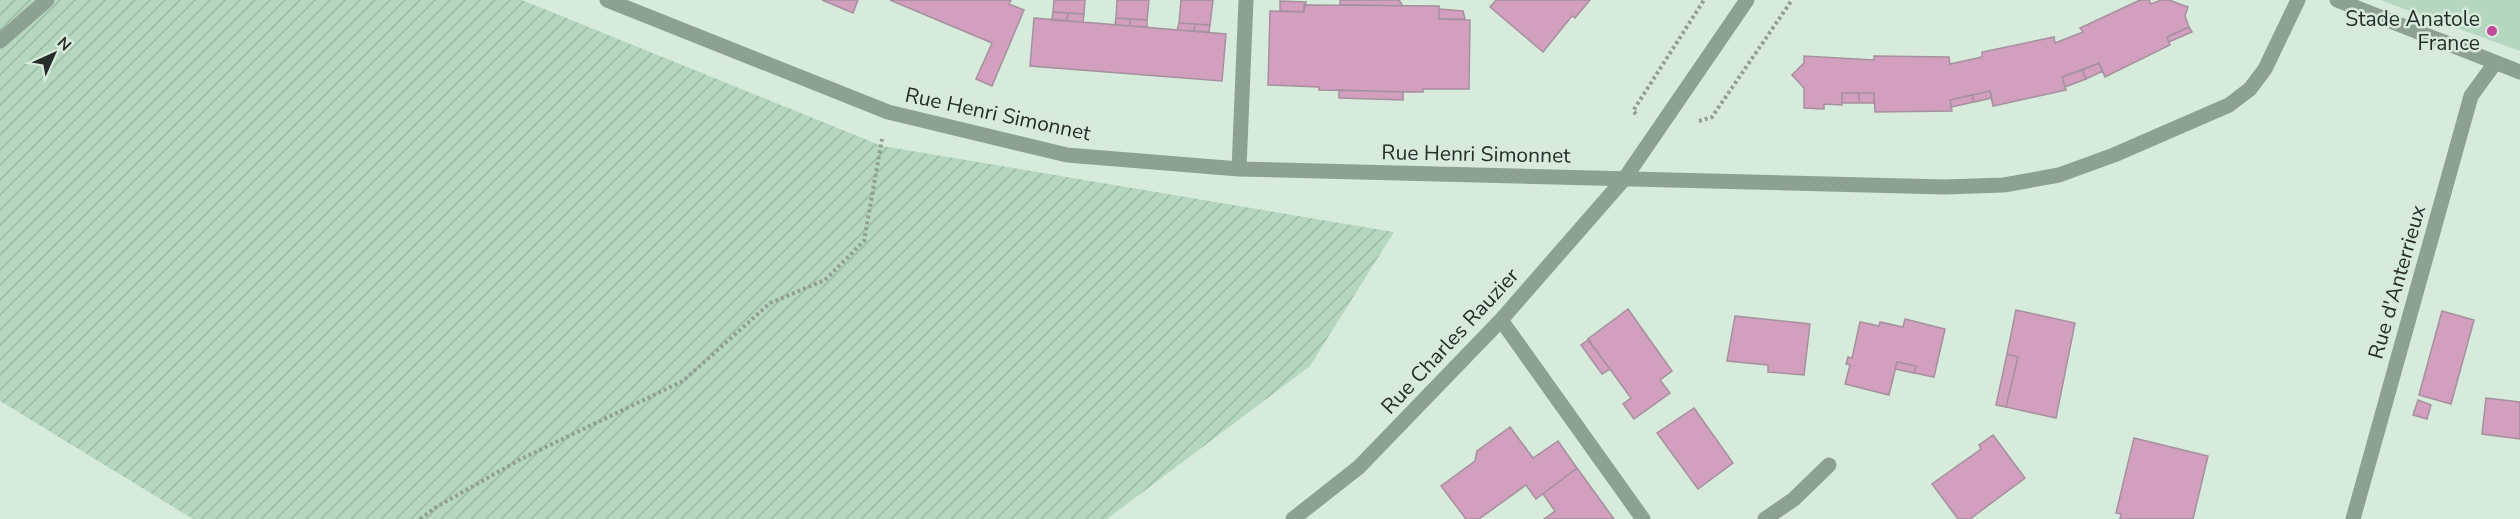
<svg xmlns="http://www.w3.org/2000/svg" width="2520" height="519" font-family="'Nunito Sans',sans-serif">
	<defs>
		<pattern id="garden-furrows" width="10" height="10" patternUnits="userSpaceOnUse" patternTransform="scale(1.5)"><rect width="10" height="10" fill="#b5d7bf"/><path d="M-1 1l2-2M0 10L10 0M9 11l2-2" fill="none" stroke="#9cb9a4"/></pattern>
	</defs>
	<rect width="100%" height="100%" fill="#d7ebdc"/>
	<!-- park -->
	<path fill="#b5d7bf" d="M2380,0H2520V51Z"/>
	<!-- garden -->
	<path fill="url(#garden-furrows)" d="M0,0H522L882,146L1394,232L1310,366L1107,519H193L0,401Z"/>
	<!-- building -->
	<path fill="#d29fbe" stroke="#a5919d" stroke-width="1.5" d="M822,0H858L853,13Z
		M890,0H1011L1009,4L1024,10L992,86L976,79L992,43Z
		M1054,0H1085L1084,14L1053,12Z
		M1117,0H1149L1147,20L1116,18Z
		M1181,0H1213L1210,25L1179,23Z
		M1340,0H1399L1403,6L1340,5Z
		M1496,0H1590L1575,18L1572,16L1543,52L1490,7Z
		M2140,0H2149L2151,4L2161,0H2169L2188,7L2185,16L2189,27L2167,37L2170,45L2105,77L2099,63L2062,77L2066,90L1993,106L1990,91L1950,100L1952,111L1875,112L1874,93H1842V105L1824,104V109L1804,108V88L1792,75L1804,63V56L1874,60V56L1949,57L1950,64L1982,57V52L2054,37L2055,43L2083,32L2080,28Z
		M1280,1L1306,2L1304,12L1280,11Z
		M1304,5L1439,6V19L1470,20L1469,89H1423V92L1319,90V87L1268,85L1270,11L1304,12Z
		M1439,9L1463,11L1465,19H1439Z
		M1053,12L1068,13L1067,21L1052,20Z
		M1068,13L1084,14L1083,22L1067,21Z
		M1034,18L1226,34L1222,81L1030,66Z
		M1116,18L1130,19V26L1115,25Z
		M1130,19L1147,20V27L1130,26Z
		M1179,23L1195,24L1194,31L1177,30Z
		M1195,24L1210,25L1209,32L1194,31Z
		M2189,27L2192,32L2169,42L2167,37Z
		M2099,63L2103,71L2086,79L2082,70Z
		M2082,70L2086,79L2065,87L2062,77Z
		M1339,90L1403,92V100L1339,98Z
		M1990,91L1992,98L1974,102L1972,95Z
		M1842,93H1859V103H1842Z
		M1859,93H1874V103H1859Z
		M1972,95L1974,102L1951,107L1950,100Z
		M1628,309L1672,371L1660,380L1670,393L1634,419L1623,404L1631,398L1588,339Z
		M2016,310L2075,323L2056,418L2006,407L2018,357L2007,354Z
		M2442,311L2474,320L2451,404L2419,395Z
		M1735,316L1810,324L1804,375L1768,372V365L1727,361Z
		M1905,319L1945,329L1934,377L1914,373L1916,366L1897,362L1889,395L1845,384L1850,365L1846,364L1848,357L1852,358L1860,322L1879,326L1880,322L1903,327Z
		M1588,340L1610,369L1602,374L1581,345Z
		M2007,354L2018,357L2006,407L1996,405Z
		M1897,362L1916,366L1914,373L1895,369Z
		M2486,398L2520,402V439L2482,434Z
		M2418,400L2431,405L2427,419L2413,415Z
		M1694,408L1733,463L1698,489L1657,433Z
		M1510,427L1533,458L1558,441L1577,468L1536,499L1526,485L1479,519H1466L1441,486L1475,461L1477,451Z
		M1993,435L2025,478L1970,519H1958L1932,484L1981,449L1979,445Z
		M2134,438L2208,456L2193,519H2120L2121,514L2116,513Z
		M1577,468L1614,519H1544L1555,511L1543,494Z"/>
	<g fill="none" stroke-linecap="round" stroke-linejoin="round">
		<!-- path -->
		<path stroke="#909f94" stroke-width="4" stroke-dasharray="3 3" stroke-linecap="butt" d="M1636,114L1633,111L1704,0
			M1699,121L1712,117L1792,0
			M420,519L438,506L521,459L683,381L770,303L825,280L864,241L882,139"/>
		<!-- street -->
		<path stroke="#8ca192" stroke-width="15" d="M607,0L888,112L1067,155L1239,169L1945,187L2004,185L2059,175L2114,155L2229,105L2250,89L2265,69L2298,0
			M2337,0L2520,72
			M0,41L47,0
			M1239,169L1246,0
			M1501,320L1643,519
			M1293,519L1359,467L1501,320L1590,218L1625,178L1747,0
			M1765,519L1794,499L1829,465
			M2353,519L2471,96L2495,63"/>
	</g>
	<!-- markers -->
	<circle fill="#c1479b" stroke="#d7ebdc" stroke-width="2" cx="2492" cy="31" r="6"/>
	<g text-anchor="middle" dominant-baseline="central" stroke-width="5" stroke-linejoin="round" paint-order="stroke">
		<!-- poi labels -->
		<g font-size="21" fill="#272e29" stroke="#d7ebdc" text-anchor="end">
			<text x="2480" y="19">Stade Anatole<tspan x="2480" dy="24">France</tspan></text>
		</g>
		<!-- street labels -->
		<g font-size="21" fill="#272e29" stroke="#d7ebdc">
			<text transform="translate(998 114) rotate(12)">Rue Henri Simonnet</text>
			<text transform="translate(1476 154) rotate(1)">Rue Henri Simonnet</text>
			<text transform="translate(2397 282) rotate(-74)">Rue d'Anterrieux</text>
			<text transform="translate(1450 341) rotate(-47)">Rue Charles Rauzier</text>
		</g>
	</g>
	<!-- north arrow -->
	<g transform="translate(54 54) rotate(45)" stroke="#d7ebdc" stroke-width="4.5" paint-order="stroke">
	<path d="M0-4.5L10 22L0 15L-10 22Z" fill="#272e29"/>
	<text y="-9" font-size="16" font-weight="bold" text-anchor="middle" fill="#272e29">N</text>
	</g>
</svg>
